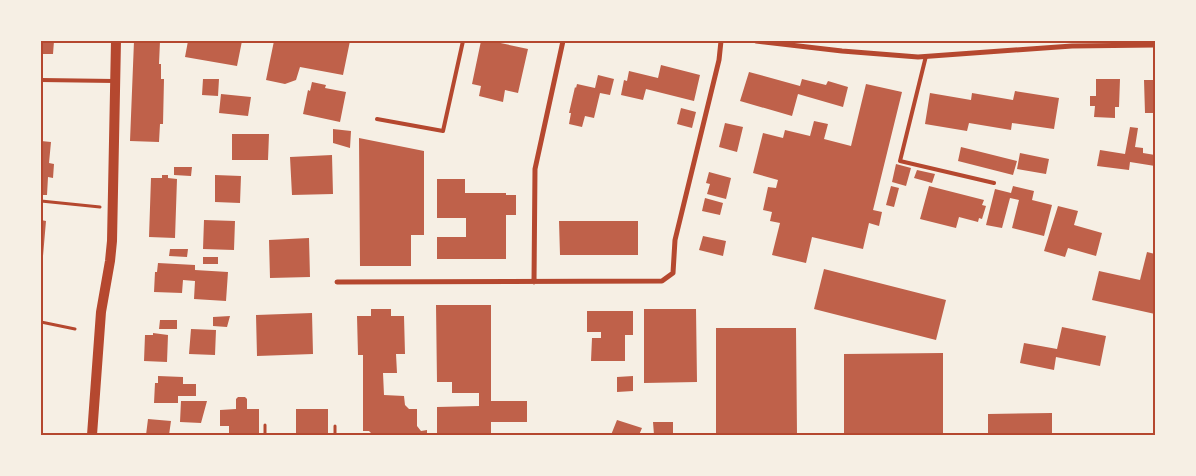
<svg xmlns="http://www.w3.org/2000/svg" width="1196" height="476" font-family="Barlow,sans-serif">
	<rect width="100%" height="100%" fill="#f6efe4"/>
	<!-- building -->
	<path fill="#bf614a" d="M41,41H54L53,54H41Z
		M134,41H160L159,64H161V79H164L163,124H160L159,142L130,141Z
		M188,41H242L237,66L185,57Z
		M274,41H350L343,75L300,67L296,80L285,84L266,80Z
		M481,41H491L528,49L518,93L505,90L503,102L479,96L481,86L472,84Z
		M661,65L700,75L694,101L646,89L643,100L621,95L624,80L627,81L629,71L658,78Z
		M749,72L800,86L802,79L826,85L828,81L848,87L843,107L798,94L792,116L740,101Z
		M598,75L614,79L610,95L600,93L594,118L585,116L582,127L569,124L571,113H569L575,87L576,88L577,84L595,88Z
		M203,79H219L218,96L202,95Z
		M1096,79H1120L1119,107H1115V118L1094,117L1095,106H1090V96H1096Z
		M1144,80H1155V113H1145Z
		M312,82L326,85L325,88L346,92L340,122L303,114L308,90L310,91Z
		M866,84L902,92L873,210L882,212L879,226L869,223L863,249L812,237L806,263L772,255L780,223L770,221L772,212L763,210L768,187L776,188L778,180L753,173L763,133L783,138L785,130L810,136L814,121L828,124L824,139L851,146Z
		M1015,91L1059,98L1054,129L1012,123L1011,130L969,123L967,131L925,124L930,93L971,100L972,93L1013,100Z
		M221,94L251,97L248,116L219,113Z
		M681,108L696,112L692,128L677,124Z
		M725,123L743,127L737,152L719,147Z
		M1130,127L1138,128L1135,147L1143,148V153L1155,155V166L1130,162L1129,170L1097,166L1100,150L1125,154Z
		M333,129L351,131L350,148L333,143Z
		M232,134H269L268,160H232Z
		M359,138L424,151V235H411V266H360Z
		M41,141L51,142L49,163L54,164L53,178L48,177L47,195H41Z
		M961,147L1017,161L1013,175L958,161Z
		M1020,153L1049,159L1046,174L1017,169Z
		M332,155L333,194L292,195L290,157Z
		M896,164L911,168L906,186L892,182Z
		M174,167H192L191,176L174,175Z
		M917,170L935,174L932,183L914,178Z
		M709,172L731,178L726,199L707,194L710,184L706,183Z
		M162,175H168V178L177,179L175,238L149,237L151,178H162Z
		M215,175L241,176L240,203L215,202Z
		M437,179H465V193H506V195H516V215H506V259H437V237H466V218H437Z
		M891,186L899,188L894,207L886,205Z
		M929,186L984,200L982,205L986,206L982,219L979,218L978,222L959,217L956,228L920,219Z
		M1013,186L1034,191L1032,200L1052,205L1044,236L1012,228L1019,200L1010,198L1002,228L986,225L995,189L1011,193Z
		M705,198L723,203L720,215L702,211Z
		M1058,206L1078,211L1074,225L1102,233L1096,256L1068,248L1065,257L1044,251Z
		M41,220L46,221L43,256H41Z
		M204,220L235,221L234,250L203,249Z
		M559,221H638V255H560Z
		M703,236L726,241L723,256L699,250Z
		M309,238L310,277L270,278L269,240Z
		M170,249H188L187,257L169,256Z
		M1147,252L1155,254V314L1092,300L1099,271L1140,280Z
		M203,257H218V264H203Z
		M158,263L195,265V270L228,272L226,301L194,299L195,281L183,280L182,293L154,292L155,272H157Z
		M824,269L946,300L936,340L814,309Z
		M436,305H491V401H527V422H491V435H437V407L479,406V393H452V382H437Z
		M371,309H391V316H404L405,354H396L397,373H383L384,395L404,396L405,405L409,409H417V426L421,431L427,430V435H373L369,431H363V355H358L357,316H371Z
		M644,309H696L697,382L644,383Z
		M587,311H633V335H625V361H591L592,338H601V332H587Z
		M312,313L313,354L257,356L256,315Z
		M230,316L227,327L213,326V317Z
		M160,320H177V329H159Z
		M1062,327L1106,336L1100,366L1056,357L1054,370L1020,363L1024,343L1057,349Z
		M716,328H796L797,435H716Z
		M191,329L216,330L215,355L189,354Z
		M153,333L168,335L167,362L144,361L145,335H153Z
		M943,353V435H844V354Z
		M158,376L183,377V384H196V396H178V403H154L155,383H158Z
		M633,376V391L617,392V377Z
		M238,397H245L247,399V409H259V435H229V426H220V410L236,409V399Z
		M181,401H207L201,423L180,422Z
		M296,409H328V435H296Z
		M1052,413V435H988V414Z
		M148,419L171,421L169,435H146Z
		M617,420L642,428L639,435H611Z
		M653,422H673V435H654Z"/>
	<g fill="none" stroke-linecap="round" stroke-linejoin="round">
		<!-- path -->
		<path stroke="#b5482f" stroke-width="3" d="M41,201L100,207
			M41,322L75,329
			M265,425V435
			M335,426V435"/>
		<!-- service -->
		<path stroke="#b5482f" stroke-width="4" d="M926,56L900,161L994,183
			M41,80L114,81
			M377,119L443,131L463,41"/>
		<!-- minor -->
		<path stroke="#b5482f" stroke-width="5" d="M756,41L842,51L918,57L1072,46L1155,45
			M337,282L662,281L673,273L675,240L719,60L721,41
			M534,282L535,169L563,41"/>
		<!-- secondary -->
		<path stroke="#b5482f" stroke-width="10" d="M92,435L101,312L110,261L112,241L116,41"/>
	</g>
	<!-- border -->
	<rect width="1196" height="476" fill="none" stroke="#f6efe4" stroke-width="85"/>
	<rect x="42" y="42" width="1112" height="392" fill="none" stroke="#b5482f" stroke-width="2"/>
</svg>
